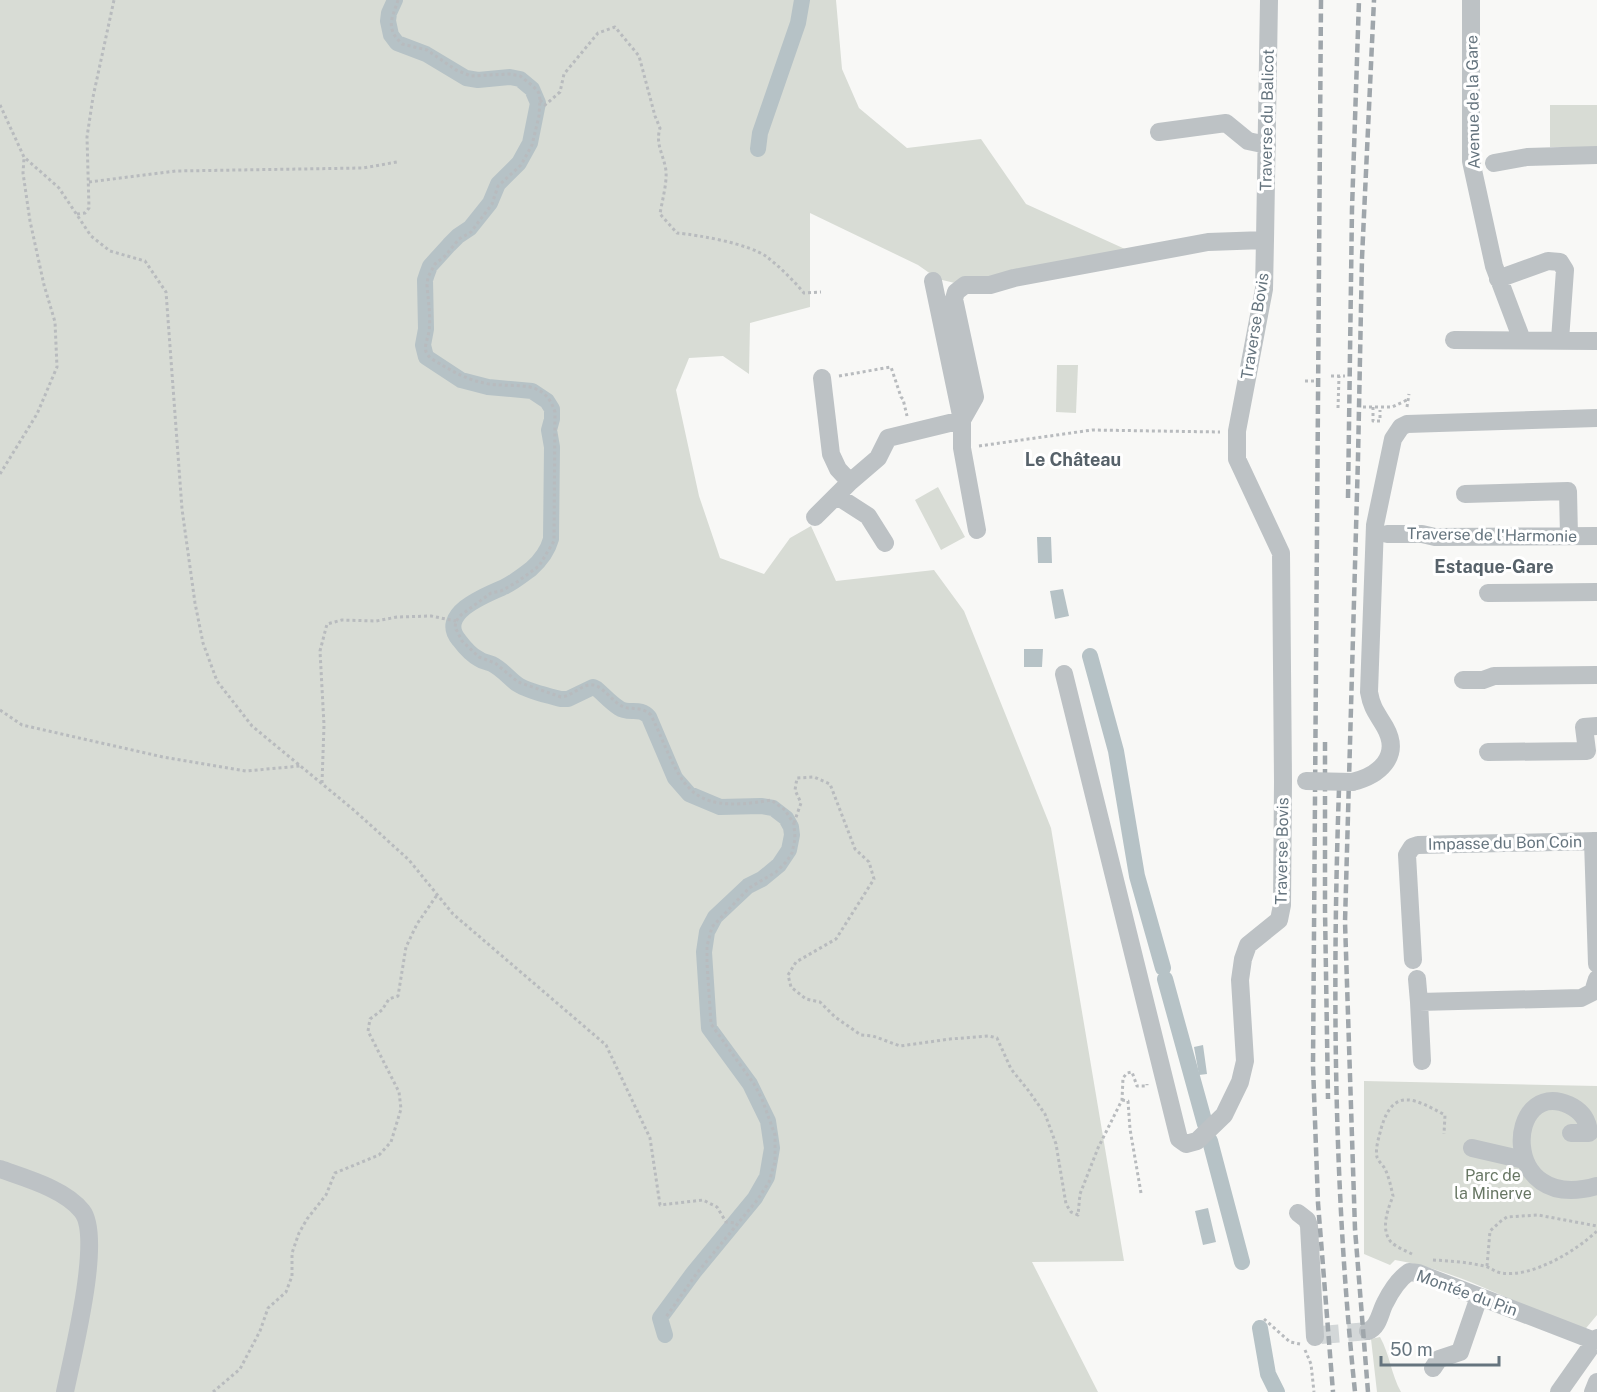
<svg xmlns="http://www.w3.org/2000/svg" width="1597" height="1392" font-family="'Public Sans',sans-serif">
	<rect width="100%" height="100%" fill="#f8f8f6"/>
	<!-- green -->
	<path fill="#d8dcd5" d="M0,0H836L842,69L859,108L907,148L981,139L1026,204L1125,249L980,289L938,279L918,265L810,213V307L750,323L749,374L723,356L689,358L676,390L699,496L720,558L764,574L790,538L811,526L836,581L934,570L964,611L1051,828L1124,1261L1032,1262L1098,1392H0Z
		M1550,105H1597V147H1550Z
		M1057,365H1078L1076,413L1056,412Z
		M938,487L965,537L941,550L915,500Z
		M1364,1081L1597,1086V1315L1582,1333C1525,1307 1458,1270 1395,1260L1390,1265L1364,1254Z
		M1380,1337C1390,1355 1391,1374 1401,1392H1377L1371,1339Z"/>
	<!-- water -->
	<path fill="#b6c2c6" d="M1037,537H1051L1052,563H1038Z
		M1063,589L1069,616L1055,619L1050,591Z
		M1024,649H1043L1042,667H1024Z
		M1203,1045L1207,1074L1199,1075L1194,1047Z
		M1208,1208L1216,1242L1203,1245L1195,1211Z"/>
	<g fill="none" stroke-linecap="round" stroke-linejoin="round">
		<!-- canal -->
		<path stroke="#b6c2c6" stroke-width="16" d="M395,0L389,13L388,21L391,35L397,43L426,54L466,78L478,80L510,77L520,79L532,89L538,103L530,143L519,163L498,184L490,203L470,228L458,236L449,245L430,266L427,274L425,280L426,329L423,345L426,357L461,380L488,387L532,391L547,401L552,409V419L549,430L552,447L551,539C548,550 540,561 531,569C523,575 513,583 504,587C485,595 437,614 459,640C465,648 471,655 479,659C483,662 488,662 492,664C502,669 509,678 517,684C527,691 549,696 561,699H568L593,687L597,689C604,695 611,703 619,708C629,715 640,706 649,717L675,778L689,794L720,807L761,806L773,808L786,818L791,827L792,835L789,850L779,865L762,879L748,886L715,917L707,932L704,952L709,1028L750,1084L768,1121L772,1148L767,1177L755,1198L694,1272L660,1318L665,1335
			M758,149L760,133L798,23L802,0
			M1090,656L1116,751L1137,876L1163,968
			M1165,979L1205,1124
			M1210,1141L1242,1262
			M1260,1328L1268,1374L1277,1392"/>
		<!-- minor-tunnel -->
		<path stroke="#d3d7d8" stroke-width="18" stroke-dasharray="18 9" stroke-linecap="butt" d="M1321,1335L1368,1331"/>
		<!-- path -->
		<path stroke="#b8bbbe" stroke-width="3" stroke-dasharray="3 3" stroke-linecap="butt" d="M398,0C392,19 385,28 402,44L427,50L456,70L471,76L509,74L520,76L533,86L539,93L540,100L539,116L532,145L521,165L498,186L492,204L471,232L459,239L445,256L435,264L428,277L427,285C428,300 431,316 429,331C428,339 423,347 427,354C430,359 437,362 442,365C457,374 471,381 489,384C517,388 544,378 555,412L554,541L539,566L517,582L501,591L491,593L461,615L456,621L455,627L462,641L479,657L495,663L518,682L561,697C571,696 578,688 588,685C600,682 610,699 620,705C630,712 639,704 651,715C683,783 683,816 771,800L785,810L794,824L795,839L792,853L787,861L776,872L749,888L712,927L707,946V963L711,1024L754,1084L762,1099L775,1135V1162L769,1182L758,1199L697,1273L666,1317
			M540,100L545,105L560,92L564,74L598,33L615,27L639,56L655,116L660,128C655,145 664,155 666,171C667,184 662,201 660,214L677,233C699,235 750,244 767,257C780,267 793,280 804,293L821,292
			M0,105L24,157L59,188L91,236L110,251L145,261L166,292L182,509L195,603L203,643L217,681L252,726L355,811L409,860L453,914L606,1045L650,1138L660,1205L703,1200L717,1207L726,1222L737,1223
			M89,182L176,171L363,168L397,162
			M77,214L85,213L89,208L87,137L93,97L114,0
			M839,376L891,367L901,397L903,399L907,416
			M1331,376H1345
			M1305,381H1314
			M1363,407H1392L1407,400
			M1373,407V421H1380V410
			M1407,407L1409,394
			M1338,408L1339,376
			M979,446L1092,430L1220,432
			M0,474L37,414L57,367L55,322L44,285L30,221L23,173L24,158
			M0,710L22,725L163,757L246,771L300,766
			M322,783L324,725L320,651L327,624L342,620L376,621L397,617L431,616L456,621
			M794,823L801,803L795,790L797,778L814,777L830,784L855,849L869,862L874,879L836,939L796,962L788,975L791,987L806,999L820,1002L835,1017L861,1035L873,1036L900,1046L950,1039L989,1036L997,1038L1011,1069L1028,1090L1045,1114L1056,1144L1066,1204L1071,1212L1078,1215L1080,1194L1098,1148L1122,1100L1123,1078L1127,1073L1132,1072L1137,1086H1147V1084
			M1122,1100L1128,1101L1130,1129L1141,1193
			M1412,1254C1406,1251 1396,1247 1391,1242C1380,1229 1388,1209 1393,1196C1391,1187 1389,1177 1385,1169C1383,1165 1378,1161 1377,1157C1375,1149 1379,1137 1381,1129C1393,1086 1415,1099 1445,1115L1444,1134
			M1433,1260C1450,1261 1467,1262 1484,1266C1490,1267 1495,1272 1501,1273C1532,1278 1576,1251 1597,1231
			M1487,1266L1490,1231L1501,1221L1507,1217L1538,1215L1597,1226
			M1264,1319L1290,1342L1300,1344
			M1305,1350L1311,1364L1314,1392
			M213,1392L240,1369L260,1331L268,1308L286,1292L292,1276V1253L299,1233L307,1219L326,1195L335,1173L379,1155L391,1142L401,1109L399,1092L368,1031L370,1019L382,1010L389,999L398,996L406,947L417,924L437,895"/>
		<!-- minor -->
		<path stroke="#bdc2c5" stroke-width="18" d="M1471,0V161L1494,266L1522,340
			M1159,132L1226,123L1248,141L1267,145
			M1494,163L1527,157L1597,155
			M1265,240L1269,0
			M1498,279L1548,261L1560,262L1565,270L1560,340
			M933,281L962,420V448L977,530
			M1454,340L1597,341
			M822,378L831,454L838,469L850,482
			M962,420L975,397L954,299L956,292L965,285H990L1014,278L1208,242L1265,240L1264,289L1237,431V459L1281,553L1283,781L1282,905L1279,920L1248,945L1243,959L1240,980L1245,1061L1240,1082L1224,1115L1197,1141L1186,1144L1179,1139L1064,674
			M1465,494L1568,491L1569,536
			M837,496L868,516L885,543
			M815,517L850,482L878,458L888,438L962,420
			M1387,534H1422L1435,537L1597,536
			M1488,593L1597,592
			M1463,680H1483L1494,676L1597,675
			M1488,752L1587,751L1584,727L1597,726
			M1352,782C1378,776 1402,757 1385,727C1377,713 1372,709 1369,692L1375,525L1393,439L1401,427L1407,424L1597,418
			M1593,841L1597,964
			M1413,960L1407,855L1412,847L1418,845L1597,841
			M1417,979L1419,1002L1581,998L1593,992L1597,979
			M1419,1002L1422,1061
			M1571,1133H1589C1588,1120 1582,1111 1569,1105C1506,1076 1497,1215 1597,1186
			M1472,1148L1524,1160
			M0,1169C25,1178 65,1189 82,1211C103,1237 72,1357 65,1392
			M1298,1213L1307,1220L1309,1226L1315,1337
			M1368,1331C1379,1327 1380,1312 1385,1303C1391,1291 1399,1279 1409,1272L1418,1273L1595,1341
			M1433,1368L1439,1359L1460,1352L1479,1297
			M1559,1392L1597,1338
			M1593,1392L1597,1382"/>
		<!-- rail -->
		<path stroke="#9fa6ab" stroke-width="4.5" stroke-dasharray="9 4.5" stroke-linecap="butt" d="M1321,0L1313,1066L1318,1203L1333,1392
			M1348,498L1352,209L1359,0
			M1325,742V910L1328,1099
			M1339,789C1332,990 1334,1192 1355,1392
			M1368,1392L1355,1229L1345,922L1358,458L1362,258L1374,0"/>
		<!-- minor-bridge -->
		<path stroke="#bdc2c5" stroke-width="18" d="M1306,781L1352,782"/>
	</g>
	<g text-anchor="middle" dominant-baseline="central" stroke-width="6" stroke-linejoin="round" paint-order="stroke">
		<!-- street labels -->
		<g font-size="16" fill="#65747e" stroke="#fff">
			<text transform="translate(1473 102) rotate(-91)">Avenue de la Gare</text>
			<text transform="translate(1267 120) rotate(-89)">Traverse du Balicot</text>
			<text transform="translate(1255 326) rotate(-81)">Traverse Bovis</text>
			<text transform="translate(1492 535) rotate(1)">Traverse de l'Harmonie</text>
			<text transform="translate(1505 843) rotate(-1)">Impasse du Bon Coin</text>
			<text transform="translate(1282 851) rotate(-89)">Traverse Bovis</text>
			<text transform="translate(1467 1293) rotate(20)">Montée du Pin</text>
		</g>
		<!-- park labels -->
		<g font-size="16" fill="#687764" stroke="#fff">
			<text x="1493" y="1175">Parc de<tspan x="1493" dy="18">la Minerve</tspan></text>
		</g>
		<!-- neighbourhood labels -->
		<g font-size="18" font-weight="bold" fill="#57626a" stroke="#fff">
			<text x="1073" y="459">Le Château</text>
			<text x="1494" y="566">Estaque-Gare</text>
		</g>
	</g>
	<!-- scale -->
	<path d="M1381 1356v9h118v-9" fill="none" stroke="#65747e" stroke-width="3"/>
	<text x="1390" y="1356" font-size="18" fill="#65747e" stroke="#ffffff" stroke-width="4.5" paint-order="stroke">50 m</text>
</svg>
